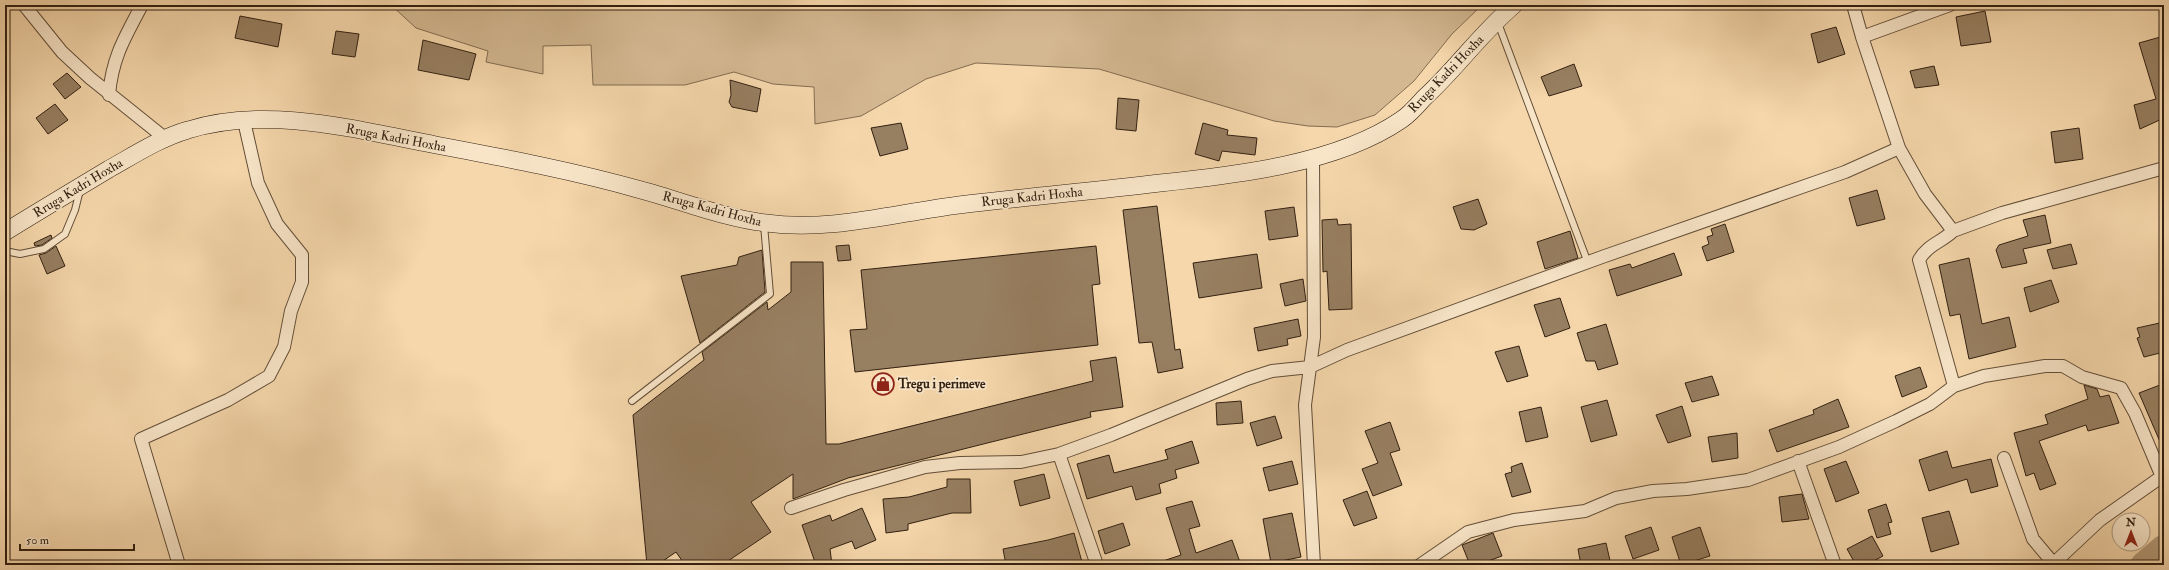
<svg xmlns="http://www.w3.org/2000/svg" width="2169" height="570" font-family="'IM FELL Double Pica',serif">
	<rect width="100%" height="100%" fill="#f5d7ab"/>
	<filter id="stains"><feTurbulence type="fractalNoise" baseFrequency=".005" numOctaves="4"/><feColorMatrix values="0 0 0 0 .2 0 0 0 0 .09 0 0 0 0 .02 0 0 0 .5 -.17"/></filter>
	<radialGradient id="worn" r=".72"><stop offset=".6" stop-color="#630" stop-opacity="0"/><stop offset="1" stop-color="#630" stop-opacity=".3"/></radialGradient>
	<!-- green -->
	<path fill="#d4b891" stroke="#836c51" d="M391,5H1482L1452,34L1414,81L1375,115L1337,127L1308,126L1274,121L1099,69L976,63L926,79L861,116L815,124L814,87L773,84L734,72L685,85H593L591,45L543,46V74L486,62L488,51L416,28Z"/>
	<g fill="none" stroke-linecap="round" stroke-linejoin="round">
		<!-- river -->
		<path stroke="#b39977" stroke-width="27" d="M2144,565L2164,548"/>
	</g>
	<!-- building -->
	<path fill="#977f61" stroke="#322011" d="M1985,11L1991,42L1961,46L1956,17Z
		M240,16L282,24L278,47L235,38Z
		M1836,27L1845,54L1818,63L1811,34Z
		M336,31L359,34L355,57L332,54Z
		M2164,36V118L2140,129L2134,105L2156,99L2139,43Z
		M423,40L476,54L469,80L418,70Z
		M1574,64L1582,86L1549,96L1541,77Z
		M1934,66L1939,85L1915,88L1910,71Z
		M67,73L81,87L65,99L53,84Z
		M730,80L761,89L757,112L732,107L729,102L731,95Z
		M1118,98L1139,100L1136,131L1116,129Z
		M55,104L68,120L48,134L36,118Z
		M901,123L908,149L880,156L871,128Z
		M1203,123L1228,130L1227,135L1257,138L1255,155L1222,151L1219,161L1195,154Z
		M2079,128L2083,159L2055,163L2051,132Z
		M1877,190L1885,219L1857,226L1849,198Z
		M1478,199L1487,224L1474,230L1461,229L1453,207Z
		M1157,206L1175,350L1180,349L1183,368L1158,373L1152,342L1139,343L1123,210Z
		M1294,207L1298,236L1269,240L1265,211Z
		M2045,215L2051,243L2023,249L2027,263L2002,268L1996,250L1999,245L2028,236L2023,220Z
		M1337,219L1338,225L1351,224L1352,309L1329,310L1327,271L1323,272L1322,220Z
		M1725,224L1734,252L1707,261L1702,247L1709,244L1707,237L1713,235L1711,229Z
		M1570,231L1578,258L1545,269L1537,242Z
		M51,235L52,238L42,245L35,246L34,243Z
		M2071,244L2077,264L2053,269L2047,250Z
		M849,245L851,260L838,261L836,246Z
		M56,246L65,266L47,274L39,255L46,253Z
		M1096,246L1100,284L1092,285L1098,345L855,372L850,330L867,329L861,270Z
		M762,250L765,292L700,343L681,276L737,265L739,257Z
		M1674,253L1682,275L1617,296L1609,270L1630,264L1632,268Z
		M1257,254L1262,288L1199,298L1193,263Z
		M1969,258L1982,324L2009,317L2016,347L1969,359L1960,314L1950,316L1939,265Z
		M791,262H823L826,444H839L1093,381L1090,361L1116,357L1123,407L1090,412L1091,417L848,478L793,499V474L751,502L771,532L722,565H685L676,552L657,565H647L633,415L704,360L702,352L767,302L768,310L791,292Z
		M1303,279L1306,301L1285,306L1280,284Z
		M2051,280L2059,302L2030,312L2024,288Z
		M1560,298L1570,328L1545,337L1534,305Z
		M1298,319L1301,336L1287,339L1288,345L1258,351L1254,328Z
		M2164,322V352L2144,357L2137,338L2140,337L2137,328Z
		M1606,324L1618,364L1598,370L1595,361H1586L1577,333Z
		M1519,346L1528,376L1507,382L1495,352Z
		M1920,367L1927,387L1902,397L1895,376Z
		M1712,376L1719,395L1692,402L1685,383Z
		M2084,385L2097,389L2100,397L2109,395L2119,423L2088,431L2086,425L2039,441L2056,484L2040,490L2034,473L2026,476L2014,433L2048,424L2045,415L2088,399Z
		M2160,385L2164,396V451L2139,393Z
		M1838,399L1849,427L1777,452L1769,430L1814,414L1813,410Z
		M1607,400L1617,435L1591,442L1581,407Z
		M1241,401L1243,423L1217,425L1216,403Z
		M1682,406L1691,436L1668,443L1656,415Z
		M1541,407L1548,437L1526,442L1519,412Z
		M1275,416L1282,438L1257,446L1250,423Z
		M1390,422L1400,450L1390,453L1402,485L1373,496L1362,469L1378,463L1365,431Z
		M1737,433L1738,458L1712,462L1708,437Z
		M1192,441L1199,463L1175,470L1177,478L1159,484L1161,493L1136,500L1132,486L1087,499L1077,464L1109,455L1114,473L1168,459L1165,450Z
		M1947,451L1952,468L1991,459L1998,486L1971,493L1967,479L1929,491L1919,460Z
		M1292,461L1298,484L1269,491L1263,468Z
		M1846,461L1859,493L1836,502L1824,469Z
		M1522,463L1531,492L1512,497L1505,474L1512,472L1511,467Z
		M1044,474L1050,498L1020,506L1014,481Z
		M947,479H970L971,513H952L908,524V530L886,533L883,499L909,497L947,487Z
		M1367,491L1377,518L1354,526L1343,500Z
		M1802,494L1809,519L1782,522L1779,497Z
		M1192,501L1200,526L1189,529L1196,553L1232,540L1241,565H1157V563L1181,555L1166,508Z
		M1886,504L1892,522L1888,523L1891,534L1877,538L1868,510Z
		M862,508L876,540L855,549L852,541L830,549L832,565H816L802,525L830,515L832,521Z
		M1949,511L1959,544L1931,552L1922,518Z
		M1292,513L1301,557L1271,563L1263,519Z
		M1123,523L1130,545L1105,554L1098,531Z
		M1651,527L1659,550L1633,559L1625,536Z
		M1700,527L1710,556L1681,565L1672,537Z
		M1074,533L1082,562L1070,565H1006L1003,549L1048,540Z
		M1493,533L1502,556L1477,565H1470L1462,545Z
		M1872,536L1883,556L1866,565H1856L1847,549Z
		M1606,543L1611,565H1581L1578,549Z"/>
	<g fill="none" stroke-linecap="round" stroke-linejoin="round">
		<!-- service casing -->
		<g stroke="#634e38" stroke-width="8">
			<path id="service" d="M1498,23L1588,263
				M5,251L20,254L44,249L65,234L75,210L80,190
				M632,401L770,294L764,225"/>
		</g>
		<!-- minor casing -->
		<g stroke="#634e38" stroke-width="14">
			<path id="minor" d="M24,5L62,52L90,78L166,139
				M1853,5L1862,37L1899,148L1925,194L1953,231L2002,213L2164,168
				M1862,37L1950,5
				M109,95C112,58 125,37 142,5
				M1313,158L1314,337L1305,405L1314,565
				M1953,231C1942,242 1927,245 1919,260L1954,386L1984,376L2045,366H2063L2082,377L2121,388L2135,413L2162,477
				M1059,454L1097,565
				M2004,458L2033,539L2054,564
				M1798,461L1835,565
				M791,508L844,490L925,467L960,463L1021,462L1059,454L1111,435L1247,379L1272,371L1310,367L1347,350L1602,257L1845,172L1899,148
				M179,565L141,439L228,400L269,376L284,347L291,311L302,282V255L277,224L258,183L244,121
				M1420,565L1468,532L1514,520L1585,511L1616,498L1653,491L1687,489L1748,480L1839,447L1896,421L1930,404L1954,386
				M2052,565L2100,520L2164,475"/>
		</g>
		<!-- secondary casing -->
		<g stroke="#322011" stroke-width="18">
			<path id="secondary" d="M5,232C39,211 74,190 109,169C134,155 160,138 188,130C268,105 357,130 436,145C505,158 574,171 641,190C682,201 724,218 766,223C830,232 895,213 959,205C1026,197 1093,191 1160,183C1235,175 1337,164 1401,120C1409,115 1417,106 1424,98C1456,69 1481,33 1514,5"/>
		</g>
		<!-- service -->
		<use href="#service" stroke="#f8e5c8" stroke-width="6"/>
		<!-- minor -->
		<use href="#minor" stroke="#f8e5c8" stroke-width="12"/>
		<!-- secondary -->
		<use href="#secondary" stroke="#f8e5c8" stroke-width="17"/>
	</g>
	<!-- icons -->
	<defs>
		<g id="shop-ring" transform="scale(1.15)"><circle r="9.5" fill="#f8e5c8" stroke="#8f2418" stroke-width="1.5"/><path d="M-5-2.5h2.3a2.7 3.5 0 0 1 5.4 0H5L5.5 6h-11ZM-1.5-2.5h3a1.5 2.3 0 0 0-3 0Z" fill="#8f2418"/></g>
	</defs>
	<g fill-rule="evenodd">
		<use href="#shop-ring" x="883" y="384"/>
	</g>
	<g text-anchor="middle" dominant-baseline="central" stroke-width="3.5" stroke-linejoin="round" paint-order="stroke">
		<!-- street labels -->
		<g font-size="13" fill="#322011" stroke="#f8e5c8">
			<text transform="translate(1446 74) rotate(-46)">Rruga Kadri Hoxha</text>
			<text transform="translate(396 138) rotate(11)">Rruga Kadri Hoxha</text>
			<text transform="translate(78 188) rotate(-31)">Rruga Kadri Hoxha</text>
			<text transform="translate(1032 197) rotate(-6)">Rruga Kadri Hoxha</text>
			<text transform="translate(712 209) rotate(15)">Rruga Kadri Hoxha</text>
		</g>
		<!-- poi labels -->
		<g font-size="13" font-weight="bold" fill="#322011" stroke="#f8e5c8" text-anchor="start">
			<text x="898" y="384">Tregu i perimeve</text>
		</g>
	</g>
	<!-- margin -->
	<rect width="2169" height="570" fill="none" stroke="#f5d7ab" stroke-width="20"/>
	<rect x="6" y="6" width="2157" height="558" fill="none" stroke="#322011" stroke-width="2"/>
	<rect x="10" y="10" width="2149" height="550" fill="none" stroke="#322011"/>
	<!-- north arrow -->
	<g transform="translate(2131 532)"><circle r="19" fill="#f8e5c8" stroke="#a9967f"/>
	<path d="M0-3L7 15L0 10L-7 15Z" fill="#8f2418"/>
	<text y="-6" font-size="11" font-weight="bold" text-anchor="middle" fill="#322011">N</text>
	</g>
	<!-- scale -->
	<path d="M20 544v6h114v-6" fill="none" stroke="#322011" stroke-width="2"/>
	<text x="26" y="544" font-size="12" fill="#322011" stroke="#f8e5c8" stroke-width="3" paint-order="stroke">50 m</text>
	<rect width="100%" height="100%" filter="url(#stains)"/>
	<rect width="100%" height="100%" fill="url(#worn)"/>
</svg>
